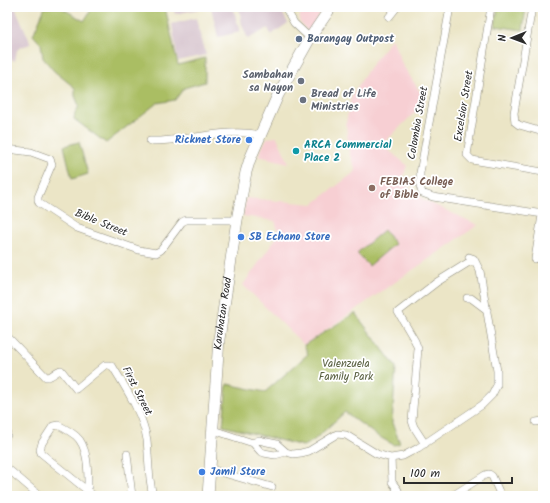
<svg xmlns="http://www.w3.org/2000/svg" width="550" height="503" font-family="Kalam,sans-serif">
	<rect width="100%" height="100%" fill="#fff"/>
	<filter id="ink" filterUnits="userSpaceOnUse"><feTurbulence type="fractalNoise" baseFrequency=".025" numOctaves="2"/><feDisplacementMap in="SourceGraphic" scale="8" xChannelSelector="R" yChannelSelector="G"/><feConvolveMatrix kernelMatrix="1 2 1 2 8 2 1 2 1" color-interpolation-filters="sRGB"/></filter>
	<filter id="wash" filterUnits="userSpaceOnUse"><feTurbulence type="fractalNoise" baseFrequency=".012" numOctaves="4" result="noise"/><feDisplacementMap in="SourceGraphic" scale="16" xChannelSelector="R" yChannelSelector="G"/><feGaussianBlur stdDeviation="0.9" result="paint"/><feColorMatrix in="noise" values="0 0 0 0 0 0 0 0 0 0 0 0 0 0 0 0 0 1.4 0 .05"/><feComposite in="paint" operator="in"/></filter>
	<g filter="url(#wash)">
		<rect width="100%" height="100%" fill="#ebe5c6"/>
		<!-- built -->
		<path fill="#f7cfd3" d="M302,7H314L321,12L308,32L299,21Z
			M392,38L402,64L426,101L382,145L407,165L402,182L424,200L478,225L304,345L243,285L279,234L275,221L243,216L246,198L313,204L356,171L349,153L346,123L351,97L369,68Z
			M277,137L289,163L258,156L267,138Z"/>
		<!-- industrial -->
		<path fill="#d2bdc7" d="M7,7H15L31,44L21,47L17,50L15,61L11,59L7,61Z
			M173,7H210L175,14Z
			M211,7H233L240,32L218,37Z
			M239,7H279L288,23L271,35L268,28L248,39L242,25Z
			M196,18L206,55L178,61L172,24Z"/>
		<!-- green -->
		<path fill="#aabe63" stroke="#6a7447" d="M45,7H60L84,21L93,7H165L178,65L205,58V82L184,88L175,100L157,103L106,143L74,119L75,113L79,106L75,96V88L54,71L43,58L41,44L33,35Z
			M498,7H526L523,30L495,26Z
			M79,142L88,174L72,179L64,146Z
			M384,230L395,244L369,266L357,253Z
			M355,313L396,367L392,423L400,443L394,445L376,435L345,412L313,441L303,446L223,426L227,384L265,392L308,354L304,345Z"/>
	</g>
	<g filter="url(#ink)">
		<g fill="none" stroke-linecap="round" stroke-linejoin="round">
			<!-- minor casing -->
			<g stroke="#8b8878" stroke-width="8">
				<path id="minor" d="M285,7L294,23L310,38
					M450,7L420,173V186L422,193L433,197L543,214
					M491,7L467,155L472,160L543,172
					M532,7L514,113L515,122L519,125L543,132
					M389,17L397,7
					M150,141C186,142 226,127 260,135
					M7,149L31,152L50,159L52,164L38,197V200L39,203L77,228L139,250L156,253L161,250L182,222L186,220H237
					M535,259L543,209
					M467,298H471L487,310
					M7,336L46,377C52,378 55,371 61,370L76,389L105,365H109L113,367C126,389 143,414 147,440C149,460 148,476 153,496
					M536,422L543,421
					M213,430L253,443L260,451L264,453L275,455L286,452
					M7,433V435
					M253,443L259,440L267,442L277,444L286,452L293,454L301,453L309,451L337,434L346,435L377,454L391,458L403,456L418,448L482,405L492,395L497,385V371L480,271L474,259L469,257
					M425,444L414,427L412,421L418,349L415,341L398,312L437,282L474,259
					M127,454L132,496
					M391,458L392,482L398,490L393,494
					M7,468L40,496
					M210,469L272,487
					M88,490C88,475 89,447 76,436C71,432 64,428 58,425L53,426L42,443L40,450L41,453L94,496
					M452,496L485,475L489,474L492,476L501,496"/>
			</g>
			<!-- secondary casing -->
			<g stroke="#8b8878" stroke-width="12">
				<g id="secondary">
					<path id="s1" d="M208,496L219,339L237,220L246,172L250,159L278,95L310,38L331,7"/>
				</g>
			</g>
			<!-- minor -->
			<use href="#minor" stroke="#fff" stroke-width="7"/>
			<!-- secondary -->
			<use href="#secondary" stroke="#fff" stroke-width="11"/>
		</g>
	</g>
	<!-- markers -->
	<circle fill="#5c6f8a" stroke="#fff" stroke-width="1.5" cx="299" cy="39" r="4"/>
	<g fill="#6b7280" stroke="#fff" stroke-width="1.5">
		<circle cx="301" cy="81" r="4"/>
		<circle cx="303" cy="100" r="4"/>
	</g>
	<g fill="#3f7fe0" stroke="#fff" stroke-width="1.5">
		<circle cx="249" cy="140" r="4"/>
		<circle cx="241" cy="237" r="4"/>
		<circle cx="202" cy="472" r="4"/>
	</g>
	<circle fill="#0f9aa8" stroke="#fff" stroke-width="1.5" cx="296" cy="151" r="4"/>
	<circle fill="#8d6e63" stroke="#fff" stroke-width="1.5" cx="372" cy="188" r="4"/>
	<g text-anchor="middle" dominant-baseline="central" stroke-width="3.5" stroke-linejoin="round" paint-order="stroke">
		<!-- service labels -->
		<g font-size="11" font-weight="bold" fill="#4e5e75" stroke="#fff" text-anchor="start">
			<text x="307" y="39">Barangay Outpost</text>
		</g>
		<!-- worship labels -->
		<g font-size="11" font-weight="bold" fill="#5b616d" stroke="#fff" text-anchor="end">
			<text x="293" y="75">Sambahan<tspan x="293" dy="13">sa Nayon</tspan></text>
			<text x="311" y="94" text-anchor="start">Bread of Life<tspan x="311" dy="13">Ministries</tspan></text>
		</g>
		<!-- street labels -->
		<g font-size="11" fill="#2b2b2b" stroke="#fff">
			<text transform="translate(464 106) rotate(-81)">Excelsior Street</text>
			<text transform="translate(418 123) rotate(-80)">Colombia Street</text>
			<text transform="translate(101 223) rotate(22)">Bible Street</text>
			<text stroke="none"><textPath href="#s1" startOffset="183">Karuhatan Road</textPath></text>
			<text transform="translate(137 391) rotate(63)">First Street</text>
		</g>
		<!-- shop labels -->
		<g font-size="11" font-weight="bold" fill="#366cbe" stroke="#fff" text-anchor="start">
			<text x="241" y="140" text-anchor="end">Ricknet Store</text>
			<text x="249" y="237">SB Echano Store</text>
			<text x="210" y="472">Jamil Store</text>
		</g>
		<!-- culture labels -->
		<g font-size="11" font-weight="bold" fill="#0d838f" stroke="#fff" text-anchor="start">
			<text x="304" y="145">ARCA Commercial<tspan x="304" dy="13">Place 2</tspan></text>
		</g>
		<!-- education labels -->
		<g font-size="11" font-weight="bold" fill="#785e54" stroke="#fff" text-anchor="start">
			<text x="380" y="182">FEBIAS College<tspan x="380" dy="13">of Bible</tspan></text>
		</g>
		<!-- park labels -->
		<g font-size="11" fill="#575e3f" stroke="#fff">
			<text x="346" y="364">Valenzuela<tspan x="346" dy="13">Family Park</tspan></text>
		</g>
	</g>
	<!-- margin -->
	<rect width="550" height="503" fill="none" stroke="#fff" stroke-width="24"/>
	<!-- north arrow -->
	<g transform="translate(512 38) rotate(269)" stroke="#ffffff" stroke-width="3" paint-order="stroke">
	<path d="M0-3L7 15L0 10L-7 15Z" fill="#2b2b2b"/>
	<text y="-6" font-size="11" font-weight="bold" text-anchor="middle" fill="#2b2b2b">N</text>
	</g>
	<!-- scale -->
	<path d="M404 477v6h108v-6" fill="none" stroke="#2b2b2b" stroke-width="2"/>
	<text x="410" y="477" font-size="12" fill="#2b2b2b" stroke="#ffffff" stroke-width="3" paint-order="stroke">100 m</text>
</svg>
